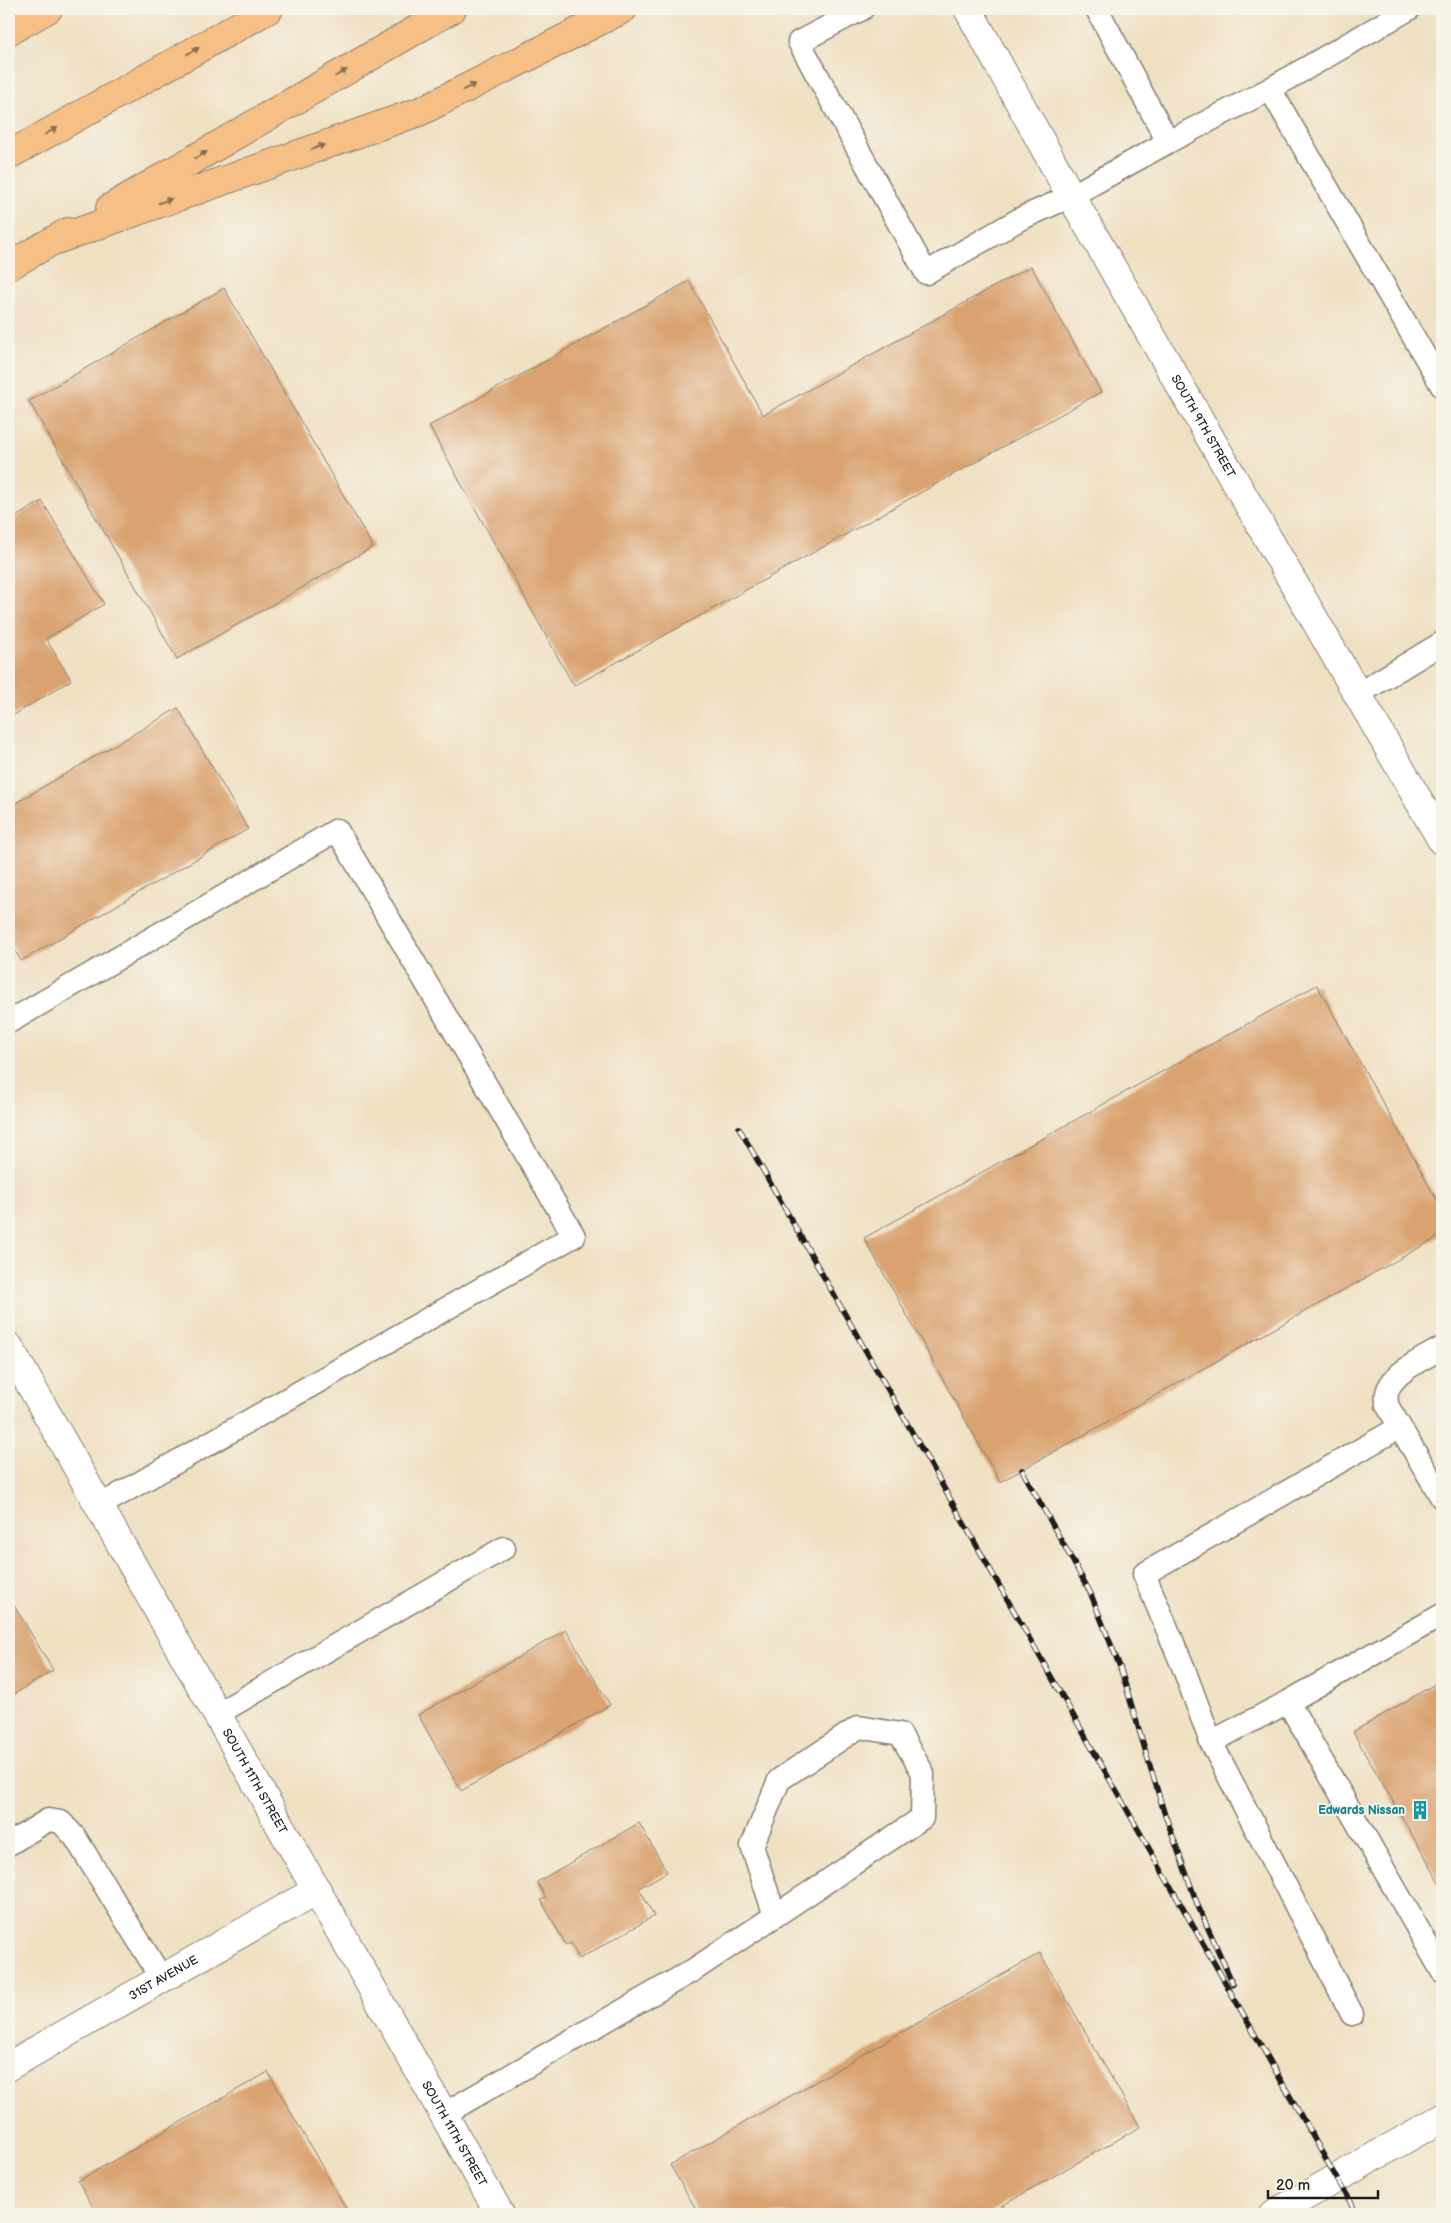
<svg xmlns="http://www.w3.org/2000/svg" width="1451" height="2223" font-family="'Balsamiq Sans',sans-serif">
	<rect width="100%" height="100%" fill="#f7f3e8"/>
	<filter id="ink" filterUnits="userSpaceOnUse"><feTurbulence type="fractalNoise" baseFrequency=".02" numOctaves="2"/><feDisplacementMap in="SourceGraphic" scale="10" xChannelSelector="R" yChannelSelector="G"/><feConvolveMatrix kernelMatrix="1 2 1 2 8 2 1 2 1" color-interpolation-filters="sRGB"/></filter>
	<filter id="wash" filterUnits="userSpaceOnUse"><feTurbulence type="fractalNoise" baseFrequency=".0096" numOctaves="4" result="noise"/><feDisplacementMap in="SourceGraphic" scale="20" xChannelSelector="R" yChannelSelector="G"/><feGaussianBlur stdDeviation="1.12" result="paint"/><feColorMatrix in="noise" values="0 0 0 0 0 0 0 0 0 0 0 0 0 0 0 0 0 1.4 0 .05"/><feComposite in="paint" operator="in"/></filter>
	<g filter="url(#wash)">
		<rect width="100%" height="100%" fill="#efe0c2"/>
		<g id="blocks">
			<!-- building -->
			<path fill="#d9a270" d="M1031,266L1101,392L574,686L429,426L689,281L763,415Z
				M224,288L373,547L177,659L29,401Z
				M42,501L104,604L46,639L71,680L9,718V521Z
				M178,708L248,829L21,961L9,940V807Z
				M1317,985L1442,1209V1235L1000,1482L864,1238Z
				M9,1597L53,1670L11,1696L15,1713L9,1717Z
				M566,1630L610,1705L461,1791L418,1715Z
				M1442,1680V1887L1353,1732Z
				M639,1823L667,1872L639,1888L654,1916L579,1959L571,1943L566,1945L541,1900L546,1898L537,1882Z
				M1040,1953L1140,2127L987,2214H699L670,2165Z
				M268,2072L349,2214H97L78,2181Z"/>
		</g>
	</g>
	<g filter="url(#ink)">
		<use href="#blocks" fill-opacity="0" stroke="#867e6f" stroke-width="1"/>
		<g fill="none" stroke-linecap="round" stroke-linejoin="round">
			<!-- service casing -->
			<g stroke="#867e6f" stroke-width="25">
				<path id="service" d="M862,9L799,42L926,273L1020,219L1071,196L1168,142L1270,89L1442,386
					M1097,9L1168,142
					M1270,89L1409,9
					M1358,694L1442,643
					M9,1022L337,830L574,1236L99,1506
					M1442,1348C1426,1357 1391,1373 1387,1393C1386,1396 1387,1401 1387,1405L1442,1498
					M1288,1702L1442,1971
					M217,1714L504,1548
					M1211,1742L1288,1702L1442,1615
					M9,1844L48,1820L61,1822L75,1837L162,1979
					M1352,2014L1211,1742L1182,1664L1144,1574L1400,1427
					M444,2114L695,1969L922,1818L923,1773L900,1734L859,1727L779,1780L752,1846L775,1916"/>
			</g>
			<!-- minor casing -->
			<g stroke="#867e6f" stroke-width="30">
				<g id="minor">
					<path id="s1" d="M968,9L1071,196L1442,841"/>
					<path id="s2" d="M9,1347L500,2214"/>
					<path id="s3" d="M9,2066L317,1890"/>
				</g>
			</g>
			<!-- tertiary casing -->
			<g stroke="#867e6f" stroke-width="30">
				<path id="tertiary" d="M1274,2214L1442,2118"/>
			</g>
			<!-- motorway casing -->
			<g stroke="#867e6f" stroke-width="30">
				<path id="motorway" d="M9,31L48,9
					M9,155L269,9
					M110,208L452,9
					M53,241L421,111L623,9
					M9,266L68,232"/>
			</g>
			<!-- service -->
			<use href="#service" stroke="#fff" stroke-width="22"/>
			<!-- minor -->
			<use href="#minor" stroke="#fff" stroke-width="28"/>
			<!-- tertiary -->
			<use href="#tertiary" stroke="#fff" stroke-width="28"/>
			<!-- motorway -->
			<use href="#motorway" stroke="#f5bf86" stroke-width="28"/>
			<!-- rail casing -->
			<g stroke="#1c1c1c" stroke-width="5.5">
				<path id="rail" d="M739,1128L1357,2214
					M1022,1470L1090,1592L1120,1667L1164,1812L1198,1906L1233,1984"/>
			</g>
			<!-- rail -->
			<use href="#rail" stroke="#f7f3e8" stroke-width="4" stroke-dasharray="11" stroke-linecap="butt"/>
		</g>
		<!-- one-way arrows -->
		<defs><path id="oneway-solid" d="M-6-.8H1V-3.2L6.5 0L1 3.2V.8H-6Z" transform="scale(1.25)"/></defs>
		<g fill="#886e51">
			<use href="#oneway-solid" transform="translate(193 51) rotate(-29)"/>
			<use href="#oneway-solid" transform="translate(341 73) rotate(-30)"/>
			<use href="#oneway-solid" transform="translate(469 87) rotate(-27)"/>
			<use href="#oneway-solid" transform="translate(51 131) rotate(-29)"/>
			<use href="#oneway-solid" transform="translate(318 147) rotate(-19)"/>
			<use href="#oneway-solid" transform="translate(201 155) rotate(-30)"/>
			<use href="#oneway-solid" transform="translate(165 201) rotate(-19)"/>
		</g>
	</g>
	<!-- icons -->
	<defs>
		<g id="building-bare" transform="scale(1.5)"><path d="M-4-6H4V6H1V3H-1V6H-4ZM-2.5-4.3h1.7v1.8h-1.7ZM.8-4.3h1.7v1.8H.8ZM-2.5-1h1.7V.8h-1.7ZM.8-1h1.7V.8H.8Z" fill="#0f9aa8" stroke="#f7f3e8" stroke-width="2.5" paint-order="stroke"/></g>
	</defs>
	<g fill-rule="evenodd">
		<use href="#building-bare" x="1420" y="1810"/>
	</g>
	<g text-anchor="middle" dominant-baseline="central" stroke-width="4" stroke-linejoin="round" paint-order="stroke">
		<!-- street labels -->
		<g font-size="12" fill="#1c1c1c" stroke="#f7f3e8">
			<text stroke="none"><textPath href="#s1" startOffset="479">SOUTH 9TH STREET</textPath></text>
			<text stroke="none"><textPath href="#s2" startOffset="499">SOUTH 11TH STREET</textPath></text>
			<text stroke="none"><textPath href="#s3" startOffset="178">31ST AVENUE</textPath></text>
			<text stroke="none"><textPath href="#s2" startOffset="904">SOUTH 11TH STREET</textPath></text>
		</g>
		<!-- culture labels -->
		<g font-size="12" font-weight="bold" fill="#0d838f" stroke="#f7f3e8" text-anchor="end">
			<text x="1405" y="1810">Edwards Nissan</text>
		</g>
	</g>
	<!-- margin -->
	<rect width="1451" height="2223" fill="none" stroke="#f7f3e8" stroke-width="30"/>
	<!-- scale -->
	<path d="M1268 2190v8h110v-8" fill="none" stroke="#1c1c1c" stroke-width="2.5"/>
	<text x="1276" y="2190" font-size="15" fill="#1c1c1c" stroke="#f7f3e8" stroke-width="4" paint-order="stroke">20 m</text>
</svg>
